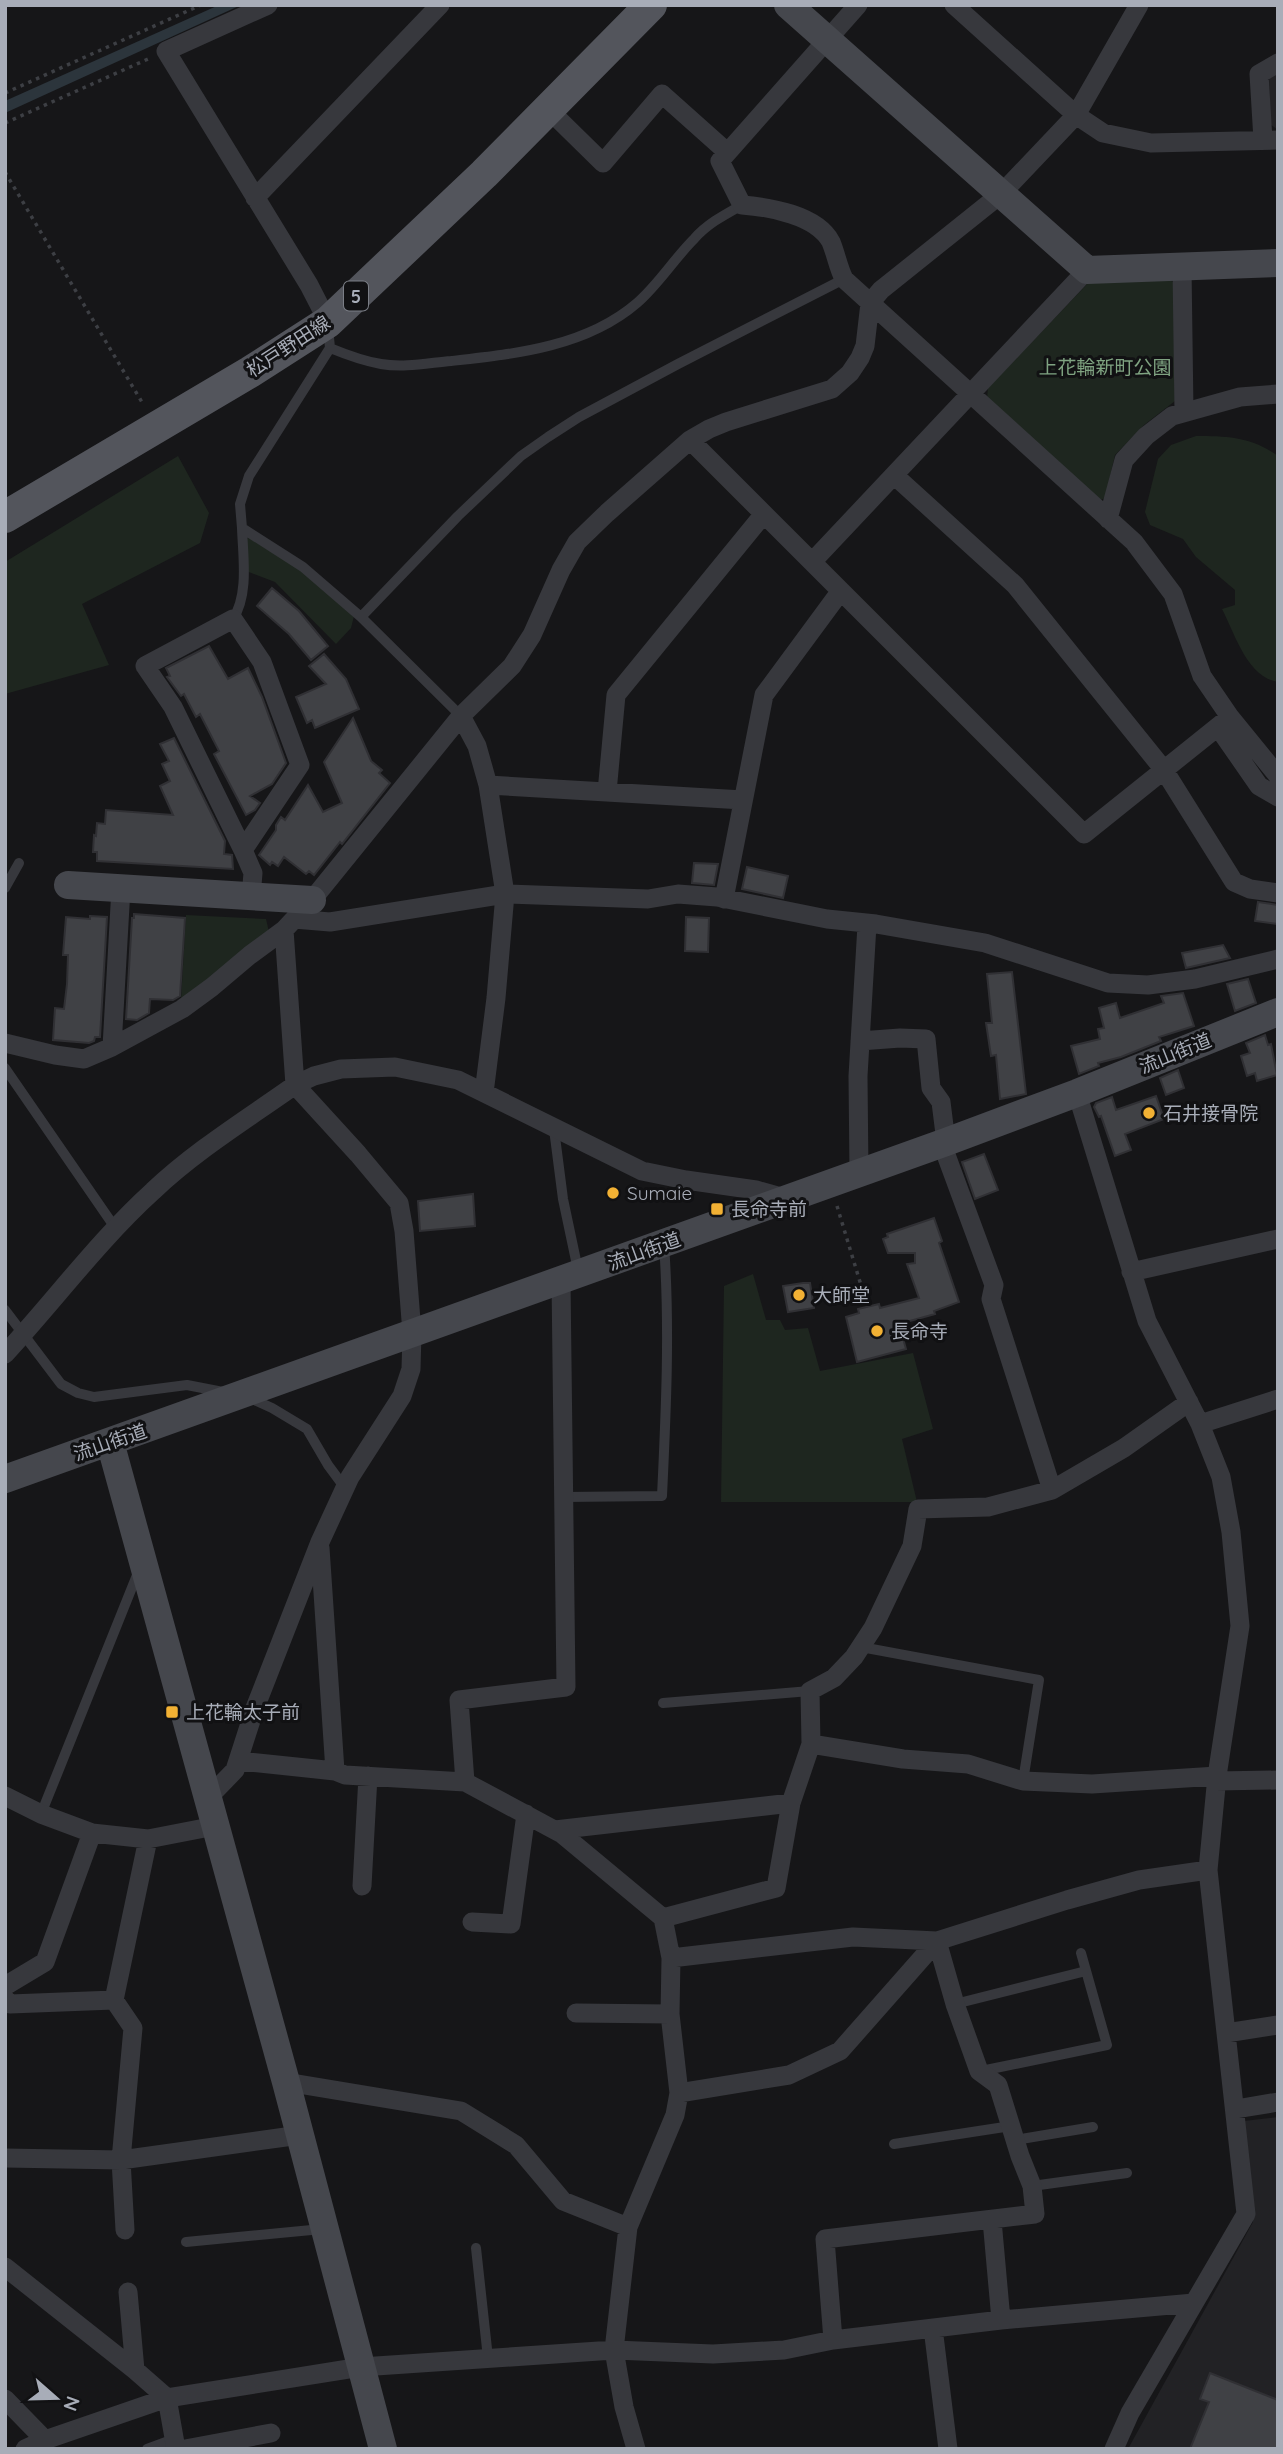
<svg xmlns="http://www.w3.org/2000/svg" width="1283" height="2454" font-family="Quicksand,'Noto Sans JP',sans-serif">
	<rect width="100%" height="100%" fill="#161618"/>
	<!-- built -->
	<path fill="#222225" d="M1278,68V130L1270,124L1269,73Z
		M1278,2117V2449H1128L1253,2222L1244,2121Z"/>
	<!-- green -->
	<path fill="#1e261f" d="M1167,277L1174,283L1175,401L1144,425L1115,455L1105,498L1098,501L987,399L988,388L1090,281Z
		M1196,436C1227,436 1252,437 1278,456V682C1247,677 1235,634 1222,609L1235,605V590L1196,557L1183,539L1150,525L1145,512L1158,459L1171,445Z
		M178,456L209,513L200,543L82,604L109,665L5,694V562Z
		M249,538L299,569L354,616L351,628L336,644L275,582L246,571V539Z
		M186,915L266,919L269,932L181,1000Z
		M753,1274L766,1320H780L785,1330L808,1328L820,1371L913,1353L933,1429L902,1439L917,1502H721L724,1286Z"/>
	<!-- water -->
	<path fill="#2c353c" d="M219,5H241L5,113V101Z"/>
	<!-- building -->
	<path fill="#404145" stroke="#303034" stroke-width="2" d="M272,588L299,611L328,646L311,660L289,634L257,606Z
		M209,646L228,679L248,668L262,697L286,763L272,784L250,796L260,803L255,810L246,815L214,754L219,751L200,714L196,717L184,694L181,696L167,677L170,676L166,668Z
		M324,654L346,679L359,709L315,728L312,720L307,723L296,697L326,684L309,666Z
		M353,718L371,761L382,770L379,773L390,783L342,844L340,842L314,875L309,871L306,874L284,857L278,866L272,862L270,865L259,855L276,830V825L281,817L285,820L308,785L323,812L342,803L324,762Z
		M174,738L225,841L224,854L232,855L233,869L97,861V852H93L94,835L96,836L97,823L105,824L106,810L173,815L160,786L170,781L162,764L169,761L160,744Z
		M694,863L718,864L714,885L692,883Z
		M747,867L788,876L783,898L742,889Z
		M1258,902L1278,905V924L1255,921Z
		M134,914L185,918L180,996L173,1000L150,999L149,1013L137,1020L126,1019L132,918H134Z
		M90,916L107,917L100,1037H95L94,1041L89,1043L53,1040L55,1008L64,1009L67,984L68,955H63L66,917L90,919Z
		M686,917L709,918L708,952L685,951Z
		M1223,945L1230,958L1186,968L1182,953Z
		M1012,972L1026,1094L1000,1099L996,1055L991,1056L986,1023H992L987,974Z
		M1248,979L1256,1003L1235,1011L1227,984Z
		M1183,993L1194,1026L1159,1037L1161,1041L1121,1057L1098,1063L1099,1066L1079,1074L1071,1046L1100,1039L1098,1029L1104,1028L1099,1008L1116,1003L1120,1018L1164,1003L1161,996Z
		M1265,1035L1268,1045L1271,1044L1277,1075L1257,1081L1255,1073L1247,1076L1241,1056L1250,1053L1246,1043Z
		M1178,1070L1184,1088L1166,1095L1160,1078Z
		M1156,1096L1164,1119L1125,1134L1131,1150L1115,1156L1101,1116L1099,1117L1094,1107L1096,1103L1112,1097L1116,1110Z
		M984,1154L998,1190L975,1199L962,1162Z
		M473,1194L475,1226L420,1231L418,1201Z
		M934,1218L942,1241L939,1243L959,1302L934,1311L935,1314L899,1324L906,1349L857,1362L846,1317L859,1313L858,1309L879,1304L880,1308L919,1298L907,1264L915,1263V1253H888L883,1239L888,1237L887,1234Z
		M803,1283H810L814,1308L788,1312L783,1286Z
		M1210,2373L1278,2400V2449H1190L1209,2402L1200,2399Z"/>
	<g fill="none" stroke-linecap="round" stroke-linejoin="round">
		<!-- path -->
		<path stroke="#3d3f44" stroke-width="3.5" stroke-dasharray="3.5 5" stroke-linecap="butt" d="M5,93L201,5
			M5,123L148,59
			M5,172L143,404
			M837,1206L867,1305"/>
		<!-- lane -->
		<path stroke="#37383d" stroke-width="10" d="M328,327L330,348L249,476L240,504L242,528L303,567L361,617L461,716
			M330,348C347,355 363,361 381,364C404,368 428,363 451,361C515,354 586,347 637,303C658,285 674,259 694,239C707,224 724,215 742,205
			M361,617L458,516L521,456L548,437L579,417L678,364L844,279
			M233,619C249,594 243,557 242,528
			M5,888L19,863
			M5,1068L116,1229
			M554,1129L563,1199L578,1270
			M5,1310L61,1384L78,1393L94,1397L187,1385L223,1392
			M248,1397L272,1408L307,1429L328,1465L345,1488
			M564,1497L662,1496C666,1412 670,1328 664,1244
			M861,1647L1039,1680L1023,1781
			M663,1703L810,1691
			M41,1814L139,1570
			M955,2004L1086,1971
			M981,2071L1107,2045L1081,1953
			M1015,2140L1093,2127
			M894,2144L1011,2126
			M1032,2186L1127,2173
			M186,2242L322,2229
			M476,2248L488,2358
			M147,2449L174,2439"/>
		<!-- street -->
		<path stroke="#37383d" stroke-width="19" d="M268,5L166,51L309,285L328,322
			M858,5L720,161L742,205C769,207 817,215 831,242C836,254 838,267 844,279L1134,542L1173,594L1202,676L1230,717L1278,776
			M954,5L1076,115L1103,133L1151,143L1278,140
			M548,109L603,163L662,94L727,152
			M1263,140L1259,74L1278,63
			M255,198L440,5
			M1182,267L1184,412
			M690,440L1084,834L1230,717
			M895,476L1015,585L1164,770L1234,882L1250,889L1278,893
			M1108,519L1124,460L1146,436L1172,416L1240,397L1278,394
			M812,562L1087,270
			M461,716L477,746L488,785L505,894L496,998L484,1093
			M1218,727L1259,786L1278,797
			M488,785L743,800
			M607,792L616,695L763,515
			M243,850L300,765L262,662L233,619L145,666L173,707L243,850L253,873L251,897
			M724,899L764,695L840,592
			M294,919L330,922L505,894L648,899L678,894L717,897L827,919L876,924L985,943L1108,983L1148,985L1195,979L1278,959
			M860,1041L900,1038L926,1039L931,1088L941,1102L946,1142
			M5,1043L55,1055L84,1059L112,1047L182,1009L212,987L250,955L284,930L312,900L461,716L512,666L532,635L561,570L577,542L607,513L690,440L709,429L726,422L832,389L850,373L860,358L865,346L870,303L881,290L1001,194L1076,115L1139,5
			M112,1047L121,888
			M1077,1093L1147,1321L1200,1424L1221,1477L1231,1532L1240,1626L1217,1776L1208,1870L1246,2214L1130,2413L1114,2449
			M942,1144L994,1285L991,1299L1052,1490
			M859,1173L858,1076L867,925
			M1131,1272L1278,1239
			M5,1354C54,1301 99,1240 153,1191C195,1151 247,1119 295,1085L314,1076L341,1069L395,1067L458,1080L642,1171L686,1180L756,1190L788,1199
			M1200,1424L1278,1399
			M320,1548L335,1771
			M811,1744L903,1759L968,1764L1023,1781L1092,1784L1217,1776
			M239,1761L335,1771L345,1775L465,1782L562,1834L663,1918L671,1958L670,2014L679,2093L675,2115L628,2227L614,2350L624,2407L636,2449
			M1216,1781L1278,1780
			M465,1782L459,1700L566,1687L561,1281
			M5,1796L41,1814L92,1833L148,1839L215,1826
			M208,1798L235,1770L255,1708L320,1542L350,1477L402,1396L411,1369L412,1333L404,1231L399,1203L358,1154L295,1085L284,930
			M555,1830L791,1803
			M362,1886L368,1776
			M663,1918L776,1888L791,1803L811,1744L810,1691L834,1678L854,1657L873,1628L912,1546L918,1509L988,1507L1052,1490L1124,1448L1189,1402
			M472,1922L511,1924L526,1814
			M671,1958L853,1937L937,1941L1067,1900L1139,1880L1208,1870
			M5,1986L45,1962L92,1833
			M5,1999L10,2004L114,2000L133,2028L121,2160L125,2230
			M114,2000L148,1839
			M576,2013L670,2014
			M1226,2033L1278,2025
			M286,2082L461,2111L516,2145L563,2201L628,2227
			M679,2093L789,2075L840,2051L937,1941
			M1236,2109L1278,2102
			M5,2158L121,2160L300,2135
			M992,2220L1001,2320
			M5,2267L135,2370
			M128,2292L135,2370L167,2398L176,2449
			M933,2328L948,2449
			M833,2340L825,2239L1035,2214L1032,2186L1020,2156L998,2085L979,2071L955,2004L937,1941
			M5,2399L45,2440
			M25,2449L45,2440L167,2398L361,2367L614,2350L713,2354L784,2350L833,2340L1001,2320L1194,2303
			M185,2449L271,2433"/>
		<!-- secondary -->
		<path stroke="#45474d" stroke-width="28" d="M788,5L1087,270L1278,263
			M68,885L312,900
			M110,1442L286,2082L383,2449
			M5,1479L946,1142L1077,1093L1278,1012"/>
		<!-- primary -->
		<path stroke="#53555c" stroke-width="32" d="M5,517L250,372L328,322L484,174L651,5"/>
	</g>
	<!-- markers -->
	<g fill="#f2b134" stroke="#111113" stroke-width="2.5">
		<circle cx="1149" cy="1113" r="7"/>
		<circle cx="613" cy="1193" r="7"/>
		<rect x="710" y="1202" width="14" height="14" rx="3.5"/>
		<circle cx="799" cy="1295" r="7"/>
		<circle cx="877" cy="1331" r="7"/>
		<rect x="165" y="1705" width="14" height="14" rx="3.5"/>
	</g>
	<g text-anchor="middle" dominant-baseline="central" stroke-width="6" stroke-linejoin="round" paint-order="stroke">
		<!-- shield labels -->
		<rect fill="#111113" stroke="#7b7e86" stroke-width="2" x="344" y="281.5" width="24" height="29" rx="5"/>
		<g font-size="18" font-weight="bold" fill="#a8adb8">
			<text x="356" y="296">5</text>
		</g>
		<!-- street labels -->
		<g font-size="19" fill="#a8adb8" stroke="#111113">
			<text transform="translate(288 346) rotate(-33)">松戸野田線</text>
			<text transform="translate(1175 1053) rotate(-22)">流山街道</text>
			<text transform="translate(644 1251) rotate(-20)">流山街道</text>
			<text transform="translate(110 1442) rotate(-19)">流山街道</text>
		</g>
		<!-- park labels -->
		<g font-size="19" fill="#7fa381" stroke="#111113">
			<text x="1105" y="367">上花輪新町公園</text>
		</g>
		<!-- poi labels -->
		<g font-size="19" fill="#a8adb8" stroke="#111113" text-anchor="start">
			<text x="1163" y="1113">石井接骨院</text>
			<text x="627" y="1193">Sumaie</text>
			<text x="731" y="1209">長命寺前</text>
			<text x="813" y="1295">大師堂</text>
			<text x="891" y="1331">長命寺</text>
			<text x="186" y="1712">上花輪太子前</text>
		</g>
	</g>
	<!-- border -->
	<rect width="1283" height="2454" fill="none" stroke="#a8adb8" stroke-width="14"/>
	<!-- north arrow -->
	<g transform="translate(56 2398) rotate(110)" stroke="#111113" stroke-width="5" paint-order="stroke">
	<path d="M0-5L12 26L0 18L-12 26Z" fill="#a8adb8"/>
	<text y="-10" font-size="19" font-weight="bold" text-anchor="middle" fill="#a8adb8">N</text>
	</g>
</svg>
